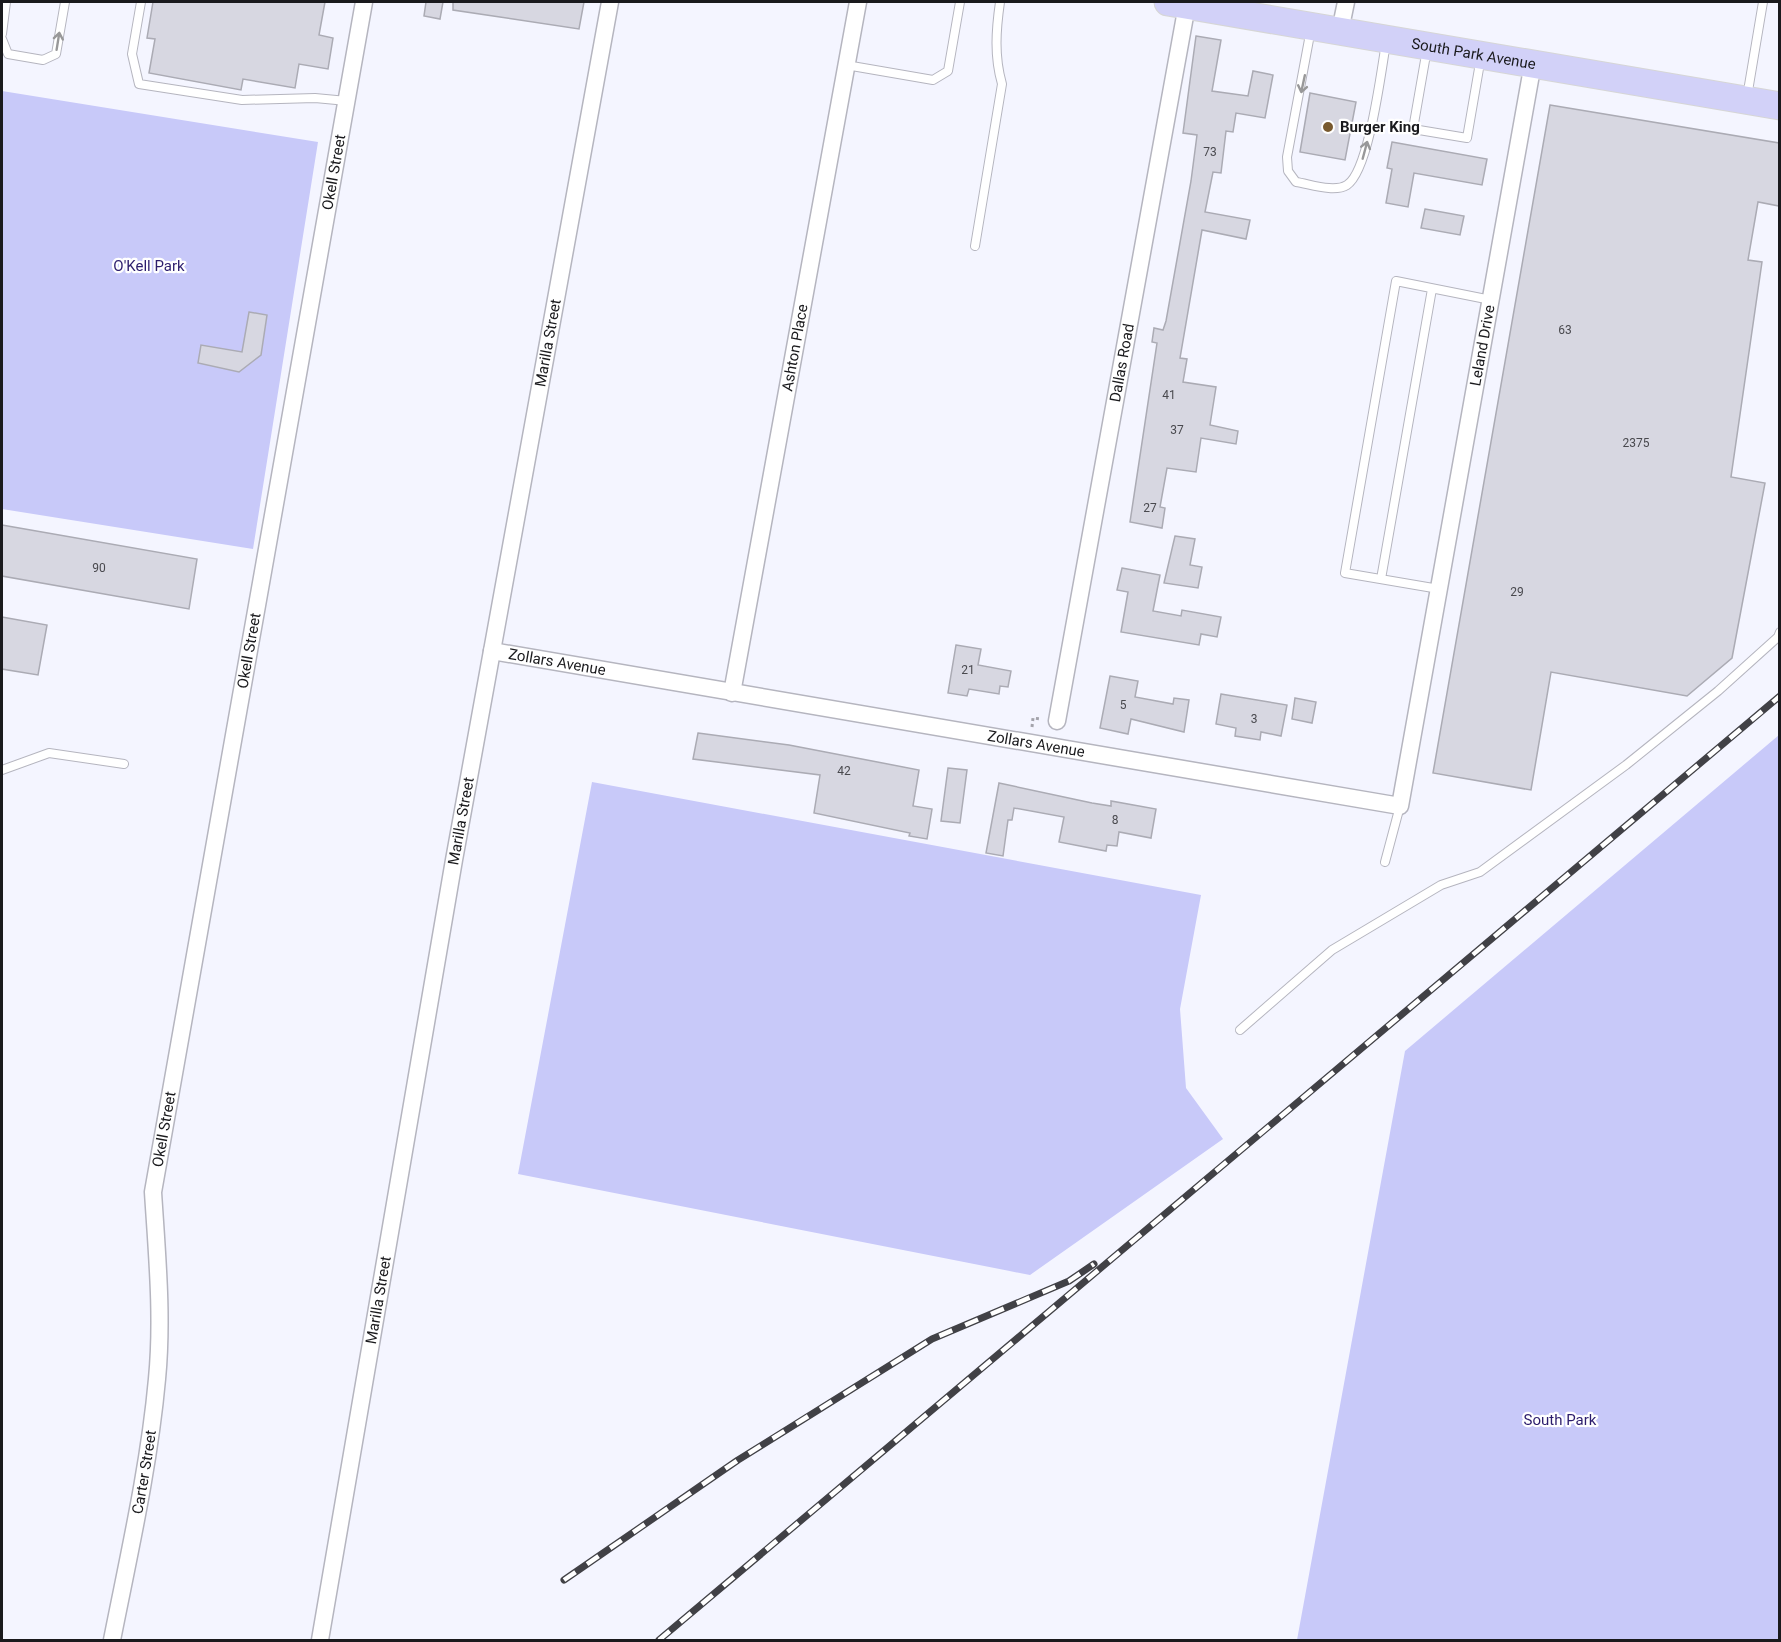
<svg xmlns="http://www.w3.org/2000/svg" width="1781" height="1642" font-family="Roboto,sans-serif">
	<rect width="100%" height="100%" fill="#f4f5ff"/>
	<!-- green -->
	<path fill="#c8c9f9" d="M2,91L318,142L253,549L2,509Z
		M1779,735V1640H1297L1405,1051Z
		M592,782L1201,895L1180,1009L1186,1088L1223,1139L1030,1275L518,1174Z"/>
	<!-- building -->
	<path fill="#d7d7e1" stroke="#ababb4" stroke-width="1.5" d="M153,2H325L319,35L333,38L328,69L299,64L295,88L243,79L241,90L149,73L155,39L147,38Z
		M426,2H443L440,19L424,16Z
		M453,2H584L579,29L453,10Z
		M1196,36L1221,40L1212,91L1248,96L1253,71L1273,75L1265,118L1236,113L1233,132L1226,131L1221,173L1213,172L1205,212L1250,220L1246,239L1202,230L1180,358L1187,359L1183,382L1216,387L1210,425L1238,431L1236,444L1201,438L1196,472L1167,468L1160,507L1165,508L1162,528L1130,522L1157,343L1152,342L1154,328L1163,330L1166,321L1191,181L1197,135L1183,133Z
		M1310,93L1356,102L1345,160L1300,152Z
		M1550,105L1779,143V206L1758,202L1748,260L1762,262L1731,477L1765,483L1732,658L1687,696L1551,672L1531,790L1433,773Z
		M1392,142L1487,159L1482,185L1414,173L1408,207L1386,203L1392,169L1387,168Z
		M1425,209L1464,216L1460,235L1421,228Z
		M249,312L267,315L261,355L239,372L198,363L201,345L242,352Z
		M2,525L197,559L189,609L2,576Z
		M1175,536L1195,539L1190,565L1202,567L1198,588L1164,583Z
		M1122,568L1160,575L1153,611L1181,616L1182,610L1221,617L1217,637L1201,634L1199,645L1121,632L1128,592L1117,590Z
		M2,617L47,625L38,675L2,669Z
		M956,645L981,649L978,665L1011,671L1008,687L1000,686L999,694L969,689L967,696L948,693Z
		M1110,676L1138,681L1135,697L1173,704L1174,698L1189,700L1184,732L1131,719L1128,734L1100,728Z
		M1221,694L1287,705L1281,736L1261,732L1260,740L1235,736L1236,728L1216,724Z
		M1295,698L1316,702L1312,723L1292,719Z
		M698,733L789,745L919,770L913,806L932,809L927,839L909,836L910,833L814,813L820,775L693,759Z
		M948,768L967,770L960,823L941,821Z
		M999,783L1092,803L1111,806V801L1156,809L1151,838L1119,832L1117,846L1107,845L1106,851L1059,842L1064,817L1014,808L1012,820H1008L1003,856L986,853Z"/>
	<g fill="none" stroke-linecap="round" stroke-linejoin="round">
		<!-- lane casing -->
		<g stroke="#b5b5bf" stroke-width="10">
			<path id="lane" d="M141,2L132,54L139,84L242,100L315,98L347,101
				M1311,29L1287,157L1288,171L1296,182C1310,184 1334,193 1347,185C1369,171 1381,72 1386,43
				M2,34L6,2
				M2,39L8,54L43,60L56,54L65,2
				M1427,49L1413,129L1467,138L1481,57
				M846,65L933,80L948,71L960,2
				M1747,97L1763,2
				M975,246L1002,84C994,56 996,30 1000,2
				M1381,579L1432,289
				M1439,589L1345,573L1396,281L1491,300
				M2,770L49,753L124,764
				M1385,862L1400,806
				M1240,1030L1332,950L1441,885L1480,872L1626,765L1718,691L1778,637L1780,632"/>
		</g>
		<!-- street casing -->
		<g stroke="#b5b5bf" stroke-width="19">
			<g id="street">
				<path d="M1340,31L1346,2"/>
				<path id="s1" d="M492,651L1400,806L1533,63"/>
				<path id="s2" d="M732,693L858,2"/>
				<path id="s3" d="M1057,721L1187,5"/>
				<path id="s4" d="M112,1640C129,1554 149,1467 157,1379C163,1317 157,1255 153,1192L364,2"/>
				<path id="s5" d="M320,1640L454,860L610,2"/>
			</g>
		</g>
		<!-- primary casing -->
		<g stroke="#d6d6d6" stroke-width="29">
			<g id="primary">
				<path id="s6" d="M1168,2L1780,106"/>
			</g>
		</g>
		<!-- path -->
		<path stroke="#a3a3ab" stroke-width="3" stroke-dasharray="3 3" stroke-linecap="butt" d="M1032,727L1033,718L1041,719"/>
		<!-- lane -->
		<use href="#lane" stroke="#fff" stroke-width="8"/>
		<!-- street -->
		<use href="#street" stroke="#fff" stroke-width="16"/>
		<!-- primary -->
		<use href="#primary" stroke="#d2d1f8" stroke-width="27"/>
		<!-- rail casing -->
		<g stroke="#414146" stroke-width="7">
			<path id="rail" d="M564,1580L738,1460L932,1339L1069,1281L1094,1264
				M659,1640L1780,696"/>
		</g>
		<!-- rail -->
		<use href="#rail" stroke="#fff" stroke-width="4.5" stroke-dasharray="14" stroke-linecap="butt"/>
	</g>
	<!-- one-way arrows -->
	<defs><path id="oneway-shaft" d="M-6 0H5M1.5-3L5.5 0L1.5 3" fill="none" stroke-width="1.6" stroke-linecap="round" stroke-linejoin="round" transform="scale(1.5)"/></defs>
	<g stroke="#989899">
		<use href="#oneway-shaft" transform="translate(58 41) rotate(-81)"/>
		<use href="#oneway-shaft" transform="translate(1303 84) rotate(102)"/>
		<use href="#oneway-shaft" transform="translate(1365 150) rotate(-75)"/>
	</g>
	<!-- markers -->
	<circle fill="#78592e" stroke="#fff" stroke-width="2" cx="1328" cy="127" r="6"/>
	<g text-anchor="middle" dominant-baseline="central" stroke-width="4.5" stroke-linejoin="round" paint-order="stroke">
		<!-- number labels -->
		<g font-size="12" fill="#49494e">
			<text x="1210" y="152">73</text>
			<text x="1565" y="330">63</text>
			<text x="1169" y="395">41</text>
			<text x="1177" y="430">37</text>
			<text x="1636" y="443">2375</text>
			<text x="1150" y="508">27</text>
			<text x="99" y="568">90</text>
			<text x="1517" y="592">29</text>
			<text x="968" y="670">21</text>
			<text x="1123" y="705">5</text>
			<text x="1254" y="719">3</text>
			<text x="844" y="771">42</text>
			<text x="1115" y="820">8</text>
		</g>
		<!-- street labels -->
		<g font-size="15" fill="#1a1a1d" stroke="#fff">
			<text stroke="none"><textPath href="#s6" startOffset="310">South Park Avenue</textPath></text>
			<text stroke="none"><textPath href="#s4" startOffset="1488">Okell Street</textPath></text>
			<text stroke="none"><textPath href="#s5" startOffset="1317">Marilla Street</textPath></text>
			<text stroke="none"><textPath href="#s1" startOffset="1389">Leland Drive</textPath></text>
			<text stroke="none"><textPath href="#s2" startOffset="351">Ashton Place</textPath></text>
			<text stroke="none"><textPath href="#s3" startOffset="364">Dallas Road</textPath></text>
			<text stroke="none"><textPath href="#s4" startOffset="1002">Okell Street</textPath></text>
			<text stroke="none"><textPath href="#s1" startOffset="66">Zollars Avenue</textPath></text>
			<text stroke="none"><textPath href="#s1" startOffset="552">Zollars Avenue</textPath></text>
			<text stroke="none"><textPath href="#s5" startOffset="831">Marilla Street</textPath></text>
			<text stroke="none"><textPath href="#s4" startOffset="516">Okell Street</textPath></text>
			<text stroke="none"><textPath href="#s5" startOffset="345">Marilla Street</textPath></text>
			<text stroke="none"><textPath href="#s4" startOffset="171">Carter Street</textPath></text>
		</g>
		<!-- poi labels -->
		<g font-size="15" font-weight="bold" fill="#1a1a1d" stroke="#fff" text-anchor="start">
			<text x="1340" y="127">Burger King</text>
		</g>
		<!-- park labels -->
		<g font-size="15" fill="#2c1d6d" stroke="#fff">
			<text x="149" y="266">O'Kell Park</text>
			<text x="1560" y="1420">South Park</text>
		</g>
	</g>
	<!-- border -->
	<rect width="1781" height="1642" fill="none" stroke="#1a1a1d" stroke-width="6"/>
</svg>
